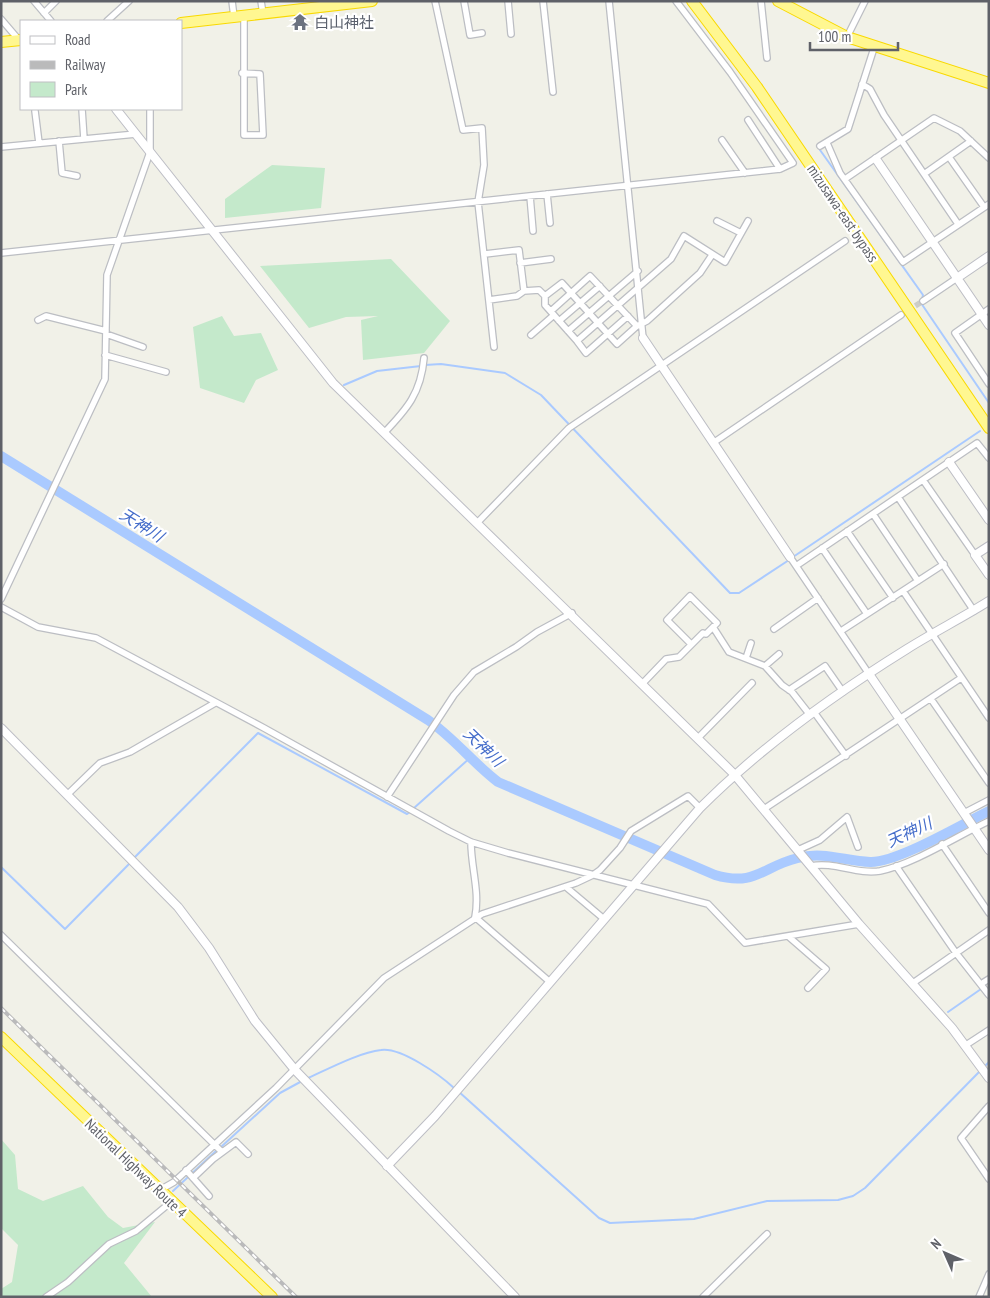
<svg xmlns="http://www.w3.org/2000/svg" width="990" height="1298" font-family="'PT Sans Narrow','Noto Sans JP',sans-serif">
	<rect width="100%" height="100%" fill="#f1f1e8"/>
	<!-- green -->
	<path fill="#c4e9cb" d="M272,165L325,168L321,208L225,218V199Z
		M391,259L450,321L424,353L363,360L361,320L378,316L346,317L309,328L260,266Z
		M222,316L234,336L261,333L278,370L256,380L244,403L200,388L193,327Z
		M1,1139L15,1155L18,1189L43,1201L83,1186L108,1217L123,1228L155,1222L124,1263L152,1297H1V1289L12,1282L18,1245L1,1228Z"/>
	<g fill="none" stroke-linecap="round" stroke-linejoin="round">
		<!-- stream -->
		<path stroke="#aacaff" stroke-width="2" d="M820,150L923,295L921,303L989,403
			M425,365L441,364L505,373L541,395L730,593H739L789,560
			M344,385L377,371L421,366
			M793,557L980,431
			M414,808L471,757
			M134,858L258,733L407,814L410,812
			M1,867L65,929L131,862
			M948,1012L981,989
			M984,1067L989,1062
			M306,1079C326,1070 360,1052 381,1050C401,1047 440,1075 454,1088
			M458,1091L599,1218L610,1223L694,1219L767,1201L838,1200L853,1196L865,1188L981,1070
			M221,1147L280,1093L302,1081
			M173,1191L217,1150"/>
		<!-- river -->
		<path stroke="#aacaff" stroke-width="10" d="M1,456L428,720C454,738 473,763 498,782L715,875C756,887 763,866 798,858C823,851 845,861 870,862C897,863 962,824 989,811"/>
		<!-- street-tunnel -->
		<path stroke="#cccdc8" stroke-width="5.5" stroke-dasharray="5.5 3" stroke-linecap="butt" d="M901,315L923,301"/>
		<!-- street casing -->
		<g stroke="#bcbec3" stroke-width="8">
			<path id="street" d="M34,1L51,21
				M232,1L234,17
				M261,1L263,14
				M435,1L463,130L482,128L484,165L478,202L494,347
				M464,1L470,35L482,33
				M508,1L511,34
				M543,1L553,92
				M609,1L643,338
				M761,1L767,58
				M44,13L56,1
				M1,19L19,40
				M107,21L129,1
				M847,37L865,1
				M242,73L260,74L263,135H244V16
				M862,84L870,89L884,115L958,224
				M82,109L84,139
				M35,111L39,143
				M748,120L780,169
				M722,140L745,173
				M59,141L62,173L77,176
				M827,143L840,173L903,262L989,204
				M820,146L848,129L874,48
				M1,147L136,134
				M949,157L984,207
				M924,174L971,141
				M845,179L934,118L960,131L989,158
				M547,194L550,223
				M530,196L533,231
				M717,221L741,233
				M1,253L780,169L793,163L730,72L676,1
				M485,254L519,250L524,291
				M520,263L551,259
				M545,296L562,283L617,344L637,326
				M489,300L517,296L524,291L539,290L545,296V305L577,341L671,259L684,236L725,262L748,221
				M923,301L957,278
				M989,309L955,333L989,384
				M551,311L590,276L637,326L647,321L700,273L712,255
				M38,320L46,316L106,331
				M559,321L600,286
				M568,331L638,271
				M106,334L143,347
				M531,335L554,315
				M577,341L586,353L628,316
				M105,355L166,372
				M384,433C407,409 421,393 424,358
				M713,443L901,315
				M923,480L975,555
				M898,497L974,611
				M873,514L918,581
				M478,522L569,428L845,241
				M847,531L893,598
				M822,548L867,614
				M790,557L869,674
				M796,566L977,443L989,458
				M903,591L989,718
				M1,599L105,379L107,275L150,152V109
				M1,607L38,627L96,638L264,728L449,831L471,842L508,853L708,904L745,943L859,924
				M713,627L729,652L765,666L782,685L792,692L810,715
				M774,629L818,598
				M841,631L944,564
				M746,658L751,643
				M765,666L779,654
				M643,683L666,659L679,657L703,633L706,634L717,623L690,596L667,620L691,644
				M789,690L825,666L843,692
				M931,699L989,783
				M814,712L846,756
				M698,738L752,683
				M68,794L100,763L130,752L215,703
				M387,797L454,695L474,672L516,647L537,632L572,613
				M764,809L961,678
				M964,813L989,800
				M471,842C471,868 480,891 475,917
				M942,844L989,913
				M798,850L820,840L847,817L858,847
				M811,866C834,861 857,875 880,871C914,864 957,836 989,821
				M896,866L956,953L989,995
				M566,887L604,919
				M475,917L550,982
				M1,935L222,1152
				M789,937L826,969L808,988
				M913,983L989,930
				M981,984L989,979
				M966,1045L989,1030
				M989,1106L961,1138L989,1179
				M186,1170L209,1196
				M193,1178L213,1159L236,1142L248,1154
				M160,1190L174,1182L276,1088L384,978L482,914L576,883L593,875L600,870L620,848L631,831L688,796L700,808
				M46,1297L68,1282L109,1244L136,1231L171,1202
				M703,1297L767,1234
				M979,1297L989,1274"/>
		</g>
		<!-- secondary casing -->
		<g stroke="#bdbec5" stroke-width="10">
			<path id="secondary" d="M116,109L333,383L734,774L859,924L952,1028L989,1078
				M876,159L989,325
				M957,278L989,256
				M643,338L790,557
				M949,462L989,520
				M989,546L975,555L989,575
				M869,674L989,850
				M1,728L178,907L209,948L255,1021L295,1070L515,1297
				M387,1166L435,1116L700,808C762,746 833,695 907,649C934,632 962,618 989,601"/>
		</g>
		<!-- highway casing -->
		<g stroke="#f9d900" stroke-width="12">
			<path id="highway" d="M692,1L757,87L989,428
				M778,1L847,37L989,83
				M181,23L372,1
				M1,42L21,40
				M1,1037L272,1297"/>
		</g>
		<!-- street -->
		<use href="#street" stroke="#fff" stroke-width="5.5"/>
		<!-- secondary -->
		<use href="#secondary" stroke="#fff" stroke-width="8"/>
		<!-- highway -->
		<use href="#highway" stroke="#fff791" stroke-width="10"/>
		<!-- rail casing -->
		<g stroke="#bababb" stroke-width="4">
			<path id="rail" d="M1,1008L296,1297"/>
		</g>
		<!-- rail -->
		<use href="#rail" stroke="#fff" stroke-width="2" stroke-dasharray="5.5" stroke-linecap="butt"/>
	</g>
	<!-- icons -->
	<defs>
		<g id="temple-bare" transform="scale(1.35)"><path d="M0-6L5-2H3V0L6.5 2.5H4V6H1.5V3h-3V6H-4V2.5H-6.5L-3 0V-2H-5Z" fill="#6b7280" stroke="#fff" stroke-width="2.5" paint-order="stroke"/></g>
	</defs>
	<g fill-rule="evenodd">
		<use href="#temple-bare" x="300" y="22"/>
	</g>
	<g text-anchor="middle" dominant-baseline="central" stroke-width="4.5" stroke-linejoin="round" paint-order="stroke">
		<!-- worship labels -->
		<g font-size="15" fill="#5b616d" stroke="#fff" text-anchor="start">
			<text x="314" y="22">白山神社</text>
		</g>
		<!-- street labels -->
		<g font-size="15" fill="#5f6168" stroke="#fff">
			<text transform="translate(843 213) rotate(56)">mizusawa-east bypass</text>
			<text transform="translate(136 1168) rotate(44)">National Highway Route 4</text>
		</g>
		<!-- water labels -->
		<g font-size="16" font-style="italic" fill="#456dca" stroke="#fff">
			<text transform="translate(142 525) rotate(32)">天神川</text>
			<text transform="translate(484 747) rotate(44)">天神川</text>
			<text transform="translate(909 832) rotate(-25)">天神川</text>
		</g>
	</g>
	<!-- border -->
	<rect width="990" height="1298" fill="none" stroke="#5f6168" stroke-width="5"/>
	<!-- legend -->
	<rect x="20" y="20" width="162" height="90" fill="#ffffff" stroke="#bfc0c3"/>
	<rect x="30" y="36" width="25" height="8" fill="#ffffff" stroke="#bfc0c3"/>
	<text x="65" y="45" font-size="15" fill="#5f6168">Road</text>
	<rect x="30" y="61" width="25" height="8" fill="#bababb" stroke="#bfc0c3"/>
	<text x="65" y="70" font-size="15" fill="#5f6168">Railway</text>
	<rect x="30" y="82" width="25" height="15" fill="#c4e9cb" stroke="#bfc0c3"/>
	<text x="65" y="95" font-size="15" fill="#5f6168">Park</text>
	<!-- north arrow -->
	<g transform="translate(945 1253) rotate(315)" stroke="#ffffff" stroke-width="4" paint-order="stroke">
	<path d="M0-4L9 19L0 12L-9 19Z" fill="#5f6168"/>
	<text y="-8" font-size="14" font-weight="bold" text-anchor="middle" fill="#5f6168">N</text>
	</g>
	<!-- scale -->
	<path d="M810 42v8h88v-8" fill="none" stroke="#5f6168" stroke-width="2.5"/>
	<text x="818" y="42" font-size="15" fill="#5f6168" stroke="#ffffff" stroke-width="4" paint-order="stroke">100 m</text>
</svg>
